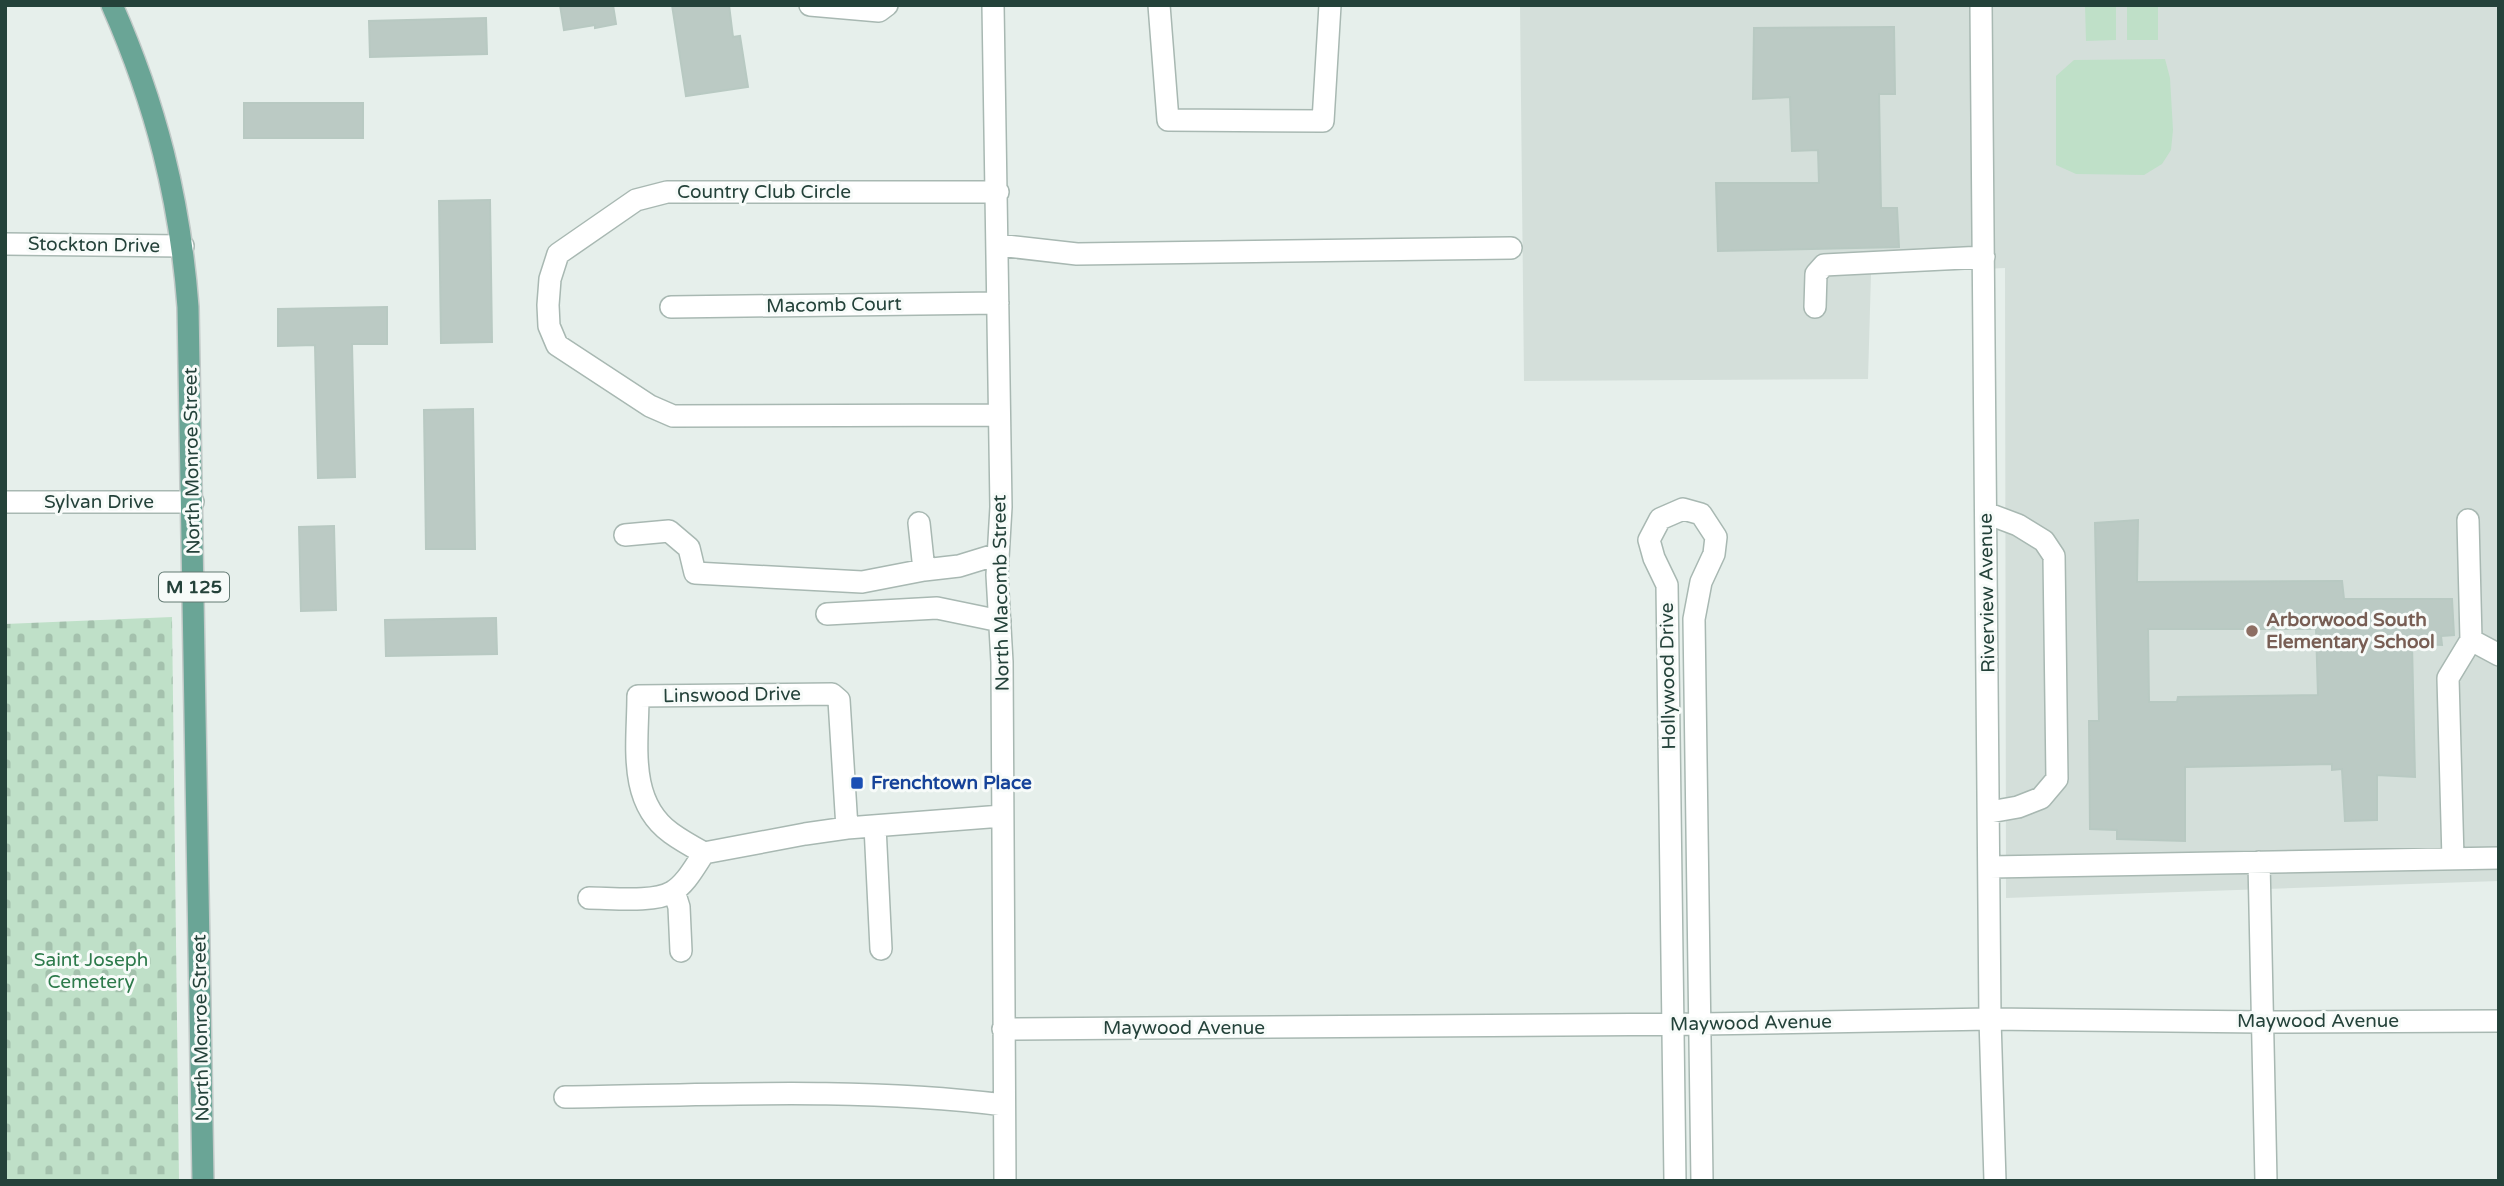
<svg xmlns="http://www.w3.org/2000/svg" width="2504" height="1186" font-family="'Varela Round',sans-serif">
	<defs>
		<pattern id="cemetery-stones" width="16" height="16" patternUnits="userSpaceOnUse" patternTransform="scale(1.75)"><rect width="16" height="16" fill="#bfe0c8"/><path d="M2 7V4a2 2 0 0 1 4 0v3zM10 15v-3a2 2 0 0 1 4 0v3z" fill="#a4c1ad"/></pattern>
	</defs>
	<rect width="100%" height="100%" fill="#e6efeb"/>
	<!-- built -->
	<path fill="#d4dfda" d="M1520,5H2499V881L2006,898L2005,268L1871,274L1868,379L1524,381Z"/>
	<!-- cemetery -->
	<path fill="url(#cemetery-stones)" d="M172,617L179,1181H5V624Z"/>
	<!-- pitch -->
	<path fill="#bfe0c8" d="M2085,5H2116V40L2086,41Z
		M2127,5H2158V40H2127Z
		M2165,59L2170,78L2173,130L2171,150L2162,164L2144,175L2076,174L2056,165V76L2074,60Z"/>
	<!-- building -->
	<path fill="#bbcac4" stroke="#b8c9c2" stroke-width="2" fill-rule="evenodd" d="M560,5H613L616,24L595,28V25L564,30Z
		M672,5H729L733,37L740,36L748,87L686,96Z
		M486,18L487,54L370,57L369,21Z
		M1894,27L1895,94H1879L1881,208H1897L1899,247L1718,251L1716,183H1819L1818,150L1792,151L1790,97L1753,99L1754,28Z
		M244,103H363V138H244Z
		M490,200L492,342L441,343L439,201Z
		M387,307V344H352L355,477L318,478L315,345L278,346V309Z
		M473,409L475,549H426L424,410Z
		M2138,520L2137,582L2342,581L2344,599H2452L2454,635L2441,636L2442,645L2412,644L2415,777L2377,775V820L2345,821L2342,769L2332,770V764L2185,767V841L2117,839V830L2090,829L2089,721H2099L2095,523ZM2148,629H2316L2318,695L2178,697L2177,702H2149Z
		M334,526L336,610L301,611L299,527Z
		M496,618L497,654L386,656L385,620Z"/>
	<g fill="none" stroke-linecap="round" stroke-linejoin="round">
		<!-- minor casing -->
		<g stroke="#a8b8b2" stroke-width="24">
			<path id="minor" d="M810,5L879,11L887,5
				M993,5L1001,507L997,575L1002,662L1005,1181
				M1159,5L1168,120L1323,121L1330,5
				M1981,5L1990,1019L1995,1181
				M998,192H667L636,200L558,254L550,279L548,305L549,326L557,345L650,406L673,416L998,415
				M5,244L183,246
				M998,245L1077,254L1511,248
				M671,307L998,303
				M1815,307L1816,274L1824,265L1984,257
				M5,502H193
				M1986,513L2018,525L2044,541L2054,556L2057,779L2041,798L2018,807L1990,812
				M919,523L924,570
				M625,535L669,531L689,548L695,573L862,582L924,570L959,566L998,554
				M827,614L937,608L1000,621
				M2471,640L2499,655
				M875,826L881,949
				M847,828L839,700L832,694L638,696C638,744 627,801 671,833C682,841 693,847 704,853L805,834L847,828L1002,816
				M2453,859L2448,678L2471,640L2468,520
				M2259,862L2266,1181
				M1990,867L2499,858
				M674,891L679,907L681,951
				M589,898C611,898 654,903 672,892C686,884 695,866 704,853
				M1003,1029L1702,1024L1990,1019L2261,1022L2499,1021
				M565,1097C711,1095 859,1087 1004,1105
				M1675,1181L1667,585L1654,558L1649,540L1660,519L1683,509L1701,514L1716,537L1714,554L1701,582L1694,619L1702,1181"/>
		</g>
		<!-- major casing -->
		<g stroke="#c2cac8" stroke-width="24">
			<path id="major" d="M112,5C156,105 180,199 188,307L203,1181"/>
		</g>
		<!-- minor -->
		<use href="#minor" stroke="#fff" stroke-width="21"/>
		<!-- major -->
		<use href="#major" stroke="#6aa596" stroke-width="21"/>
	</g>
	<!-- markers -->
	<circle fill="#8d6e63" stroke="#f7fbf9" stroke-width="2.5" cx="2252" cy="631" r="7"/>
	<rect fill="#1a4fb4" stroke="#f7fbf9" stroke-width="2.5" x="850" y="776" width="14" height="14" rx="3.5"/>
	<g text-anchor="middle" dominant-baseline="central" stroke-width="6" stroke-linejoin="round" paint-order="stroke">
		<!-- shield labels -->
		<rect fill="#f7fbf9" stroke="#637a73" stroke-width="2" x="159" y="572.5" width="70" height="29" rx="5"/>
		<g font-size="18" font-weight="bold" fill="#24423a">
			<text x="194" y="587">M 125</text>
		</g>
		<!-- street labels -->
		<g font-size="19" fill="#24423a" stroke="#f7fbf9">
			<text x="764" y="192">Country Club Circle</text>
			<text transform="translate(94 245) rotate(1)">Stockton Drive</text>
			<text transform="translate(834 305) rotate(-1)">Macomb Court</text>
			<text transform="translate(192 461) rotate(-91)">North Monroe Street</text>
			<text x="99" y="502">Sylvan Drive</text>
			<text transform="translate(1001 593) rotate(-91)">North Macomb Street</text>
			<text transform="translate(1987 593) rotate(-91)">Riverview Avenue</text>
			<text transform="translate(1668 676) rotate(-91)">Hollywood Drive</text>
			<text transform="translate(732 695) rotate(-1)">Linswood Drive</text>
			<text x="2318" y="1021">Maywood Avenue</text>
			<text transform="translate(1751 1023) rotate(-1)">Maywood Avenue</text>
			<text transform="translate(201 1028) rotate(-91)">North Monroe Street</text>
			<text x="1184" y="1028">Maywood Avenue</text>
		</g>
		<!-- education labels -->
		<g font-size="19" font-weight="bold" fill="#785e54" stroke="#f7fbf9" text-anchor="start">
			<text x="2266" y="620">Arborwood South<tspan x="2266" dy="22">Elementary School</tspan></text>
		</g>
		<!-- transit labels -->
		<g font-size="19" font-weight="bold" fill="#164399" stroke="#f7fbf9" text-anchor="start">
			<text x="871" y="783">Frenchtown Place</text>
		</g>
		<!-- park labels -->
		<g font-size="19" fill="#2d7a4b" stroke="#f7fbf9">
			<text x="91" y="960">Saint Joseph<tspan x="91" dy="22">Cemetery</tspan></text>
		</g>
	</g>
	<!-- border -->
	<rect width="2504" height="1186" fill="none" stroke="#24423a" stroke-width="14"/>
</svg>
